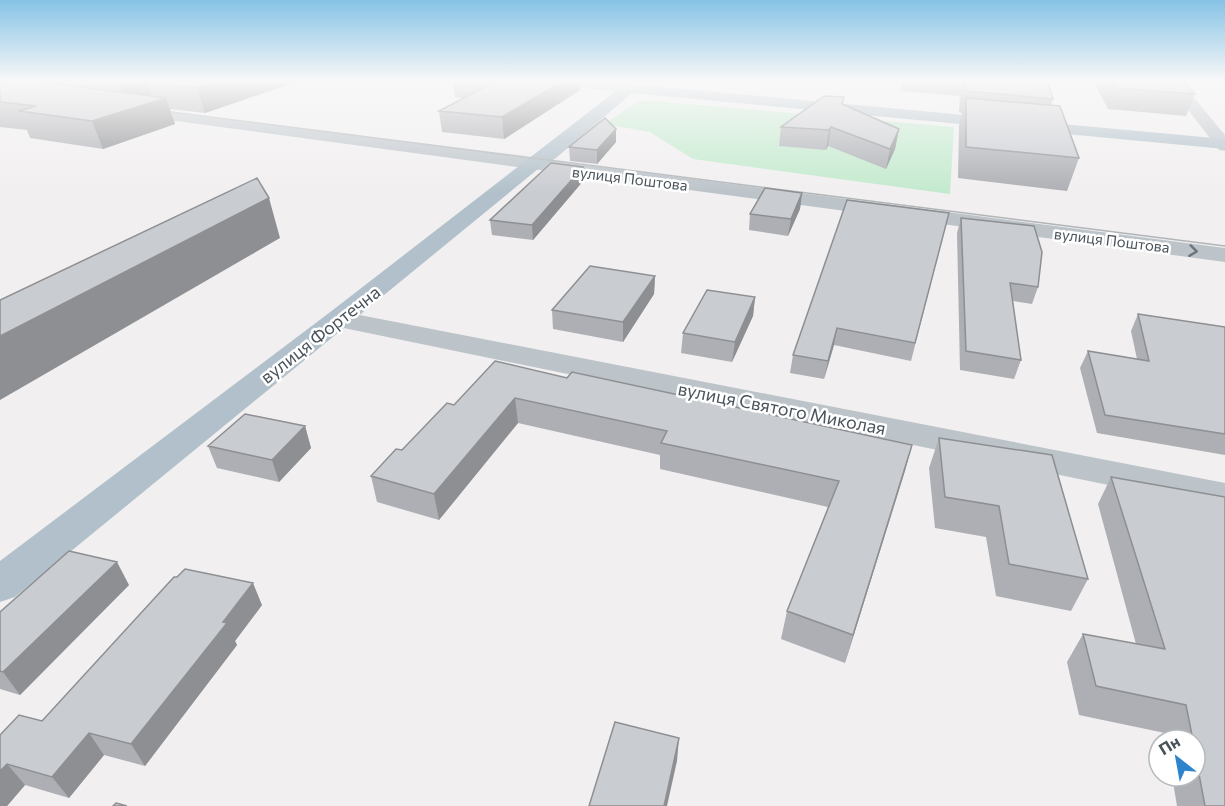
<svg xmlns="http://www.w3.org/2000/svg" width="1225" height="806" font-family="Commissioner,sans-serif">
	<rect width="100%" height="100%" fill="#f1efef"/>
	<!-- green -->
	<path fill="#c2eacd" d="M641,100L954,127L950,194L693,159L650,132L604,124Z"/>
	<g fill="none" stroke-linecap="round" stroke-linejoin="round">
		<!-- minor -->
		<path fill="#bcc4ca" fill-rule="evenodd" d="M1166,81H1180L1225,135V151L1219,150Z
			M129,106L1225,248V262L123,114L121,111L123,108Z
			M339,311L1225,483V509L329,325L325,319L329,313Z"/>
		<!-- major -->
		<path fill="#b1c0ca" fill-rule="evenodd" d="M544,81H593L629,84L1225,139V149L632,93L556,158L538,169L15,597L0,602V561L329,313L616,91L551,85Z"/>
		<!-- tram -->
		<path stroke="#b1b5b8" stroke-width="1.5" d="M155,110L1225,246"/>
	</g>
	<!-- wall -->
	<path fill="#adafb4" d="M0,81H298L205,113L170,109L175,124L103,149L30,138L27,130L0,127Z
		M453,81H580V90L504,139L442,132L439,111L463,98L455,97Z
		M903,81H1047L1053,99L1051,106L1079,158L1067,191L958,178L959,126L962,113L959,112L960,96L900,91Z
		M1093,81H1183L1195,94L1186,116L1108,109Z
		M844,97L843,104L899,129L895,149L886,169L828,146L826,150L779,146L781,127Z
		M616,142L597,164L570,161L569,147Z
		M583,167L584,180L533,240L492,235L490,220Z
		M802,193L800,209L788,236L749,230L750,214Z
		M949,213L911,361L834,345L824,379L790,373L793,355Z
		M961,218L1038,287L1032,304L1013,301L1021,360L1014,379L960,370L957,233Z
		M655,276L654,294L623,342L553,329L552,310Z
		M755,297L753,316L732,362L681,353L683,333Z
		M1138,314L1225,327V455L1097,433L1080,368L1088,351L1137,359L1131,331Z
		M567,378L912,445L845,663L781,639L787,611L828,507L660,469V455L518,423L439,520L377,502L371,476L454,405Z
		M305,426L311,448L279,482L217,468L208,446Z
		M939,438L1088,579L1071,611L996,596L986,537L935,528L929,468Z
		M1111,477L1225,806H1177L1172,776H1195V740H1166L1165,733L1079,715L1067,662L1083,634L1136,644L1098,504Z
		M129,585L20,695L0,689V612Z
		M262,605L235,641L237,645L145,766L104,755L69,798L25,785L7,806L0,735L42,721Z"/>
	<!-- shaded-wall -->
	<path fill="#8d8f92" d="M118,81H197L148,82L152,94L126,103Z
		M221,81H298L205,113L197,88Z
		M563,81H580V90L504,139L502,117Z
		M166,98L175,124L103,149L92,121Z
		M831,127L828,146L826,150L829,130Z
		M616,129V142L597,164V150Z
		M899,129L895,149L886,169L890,149Z
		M583,167L584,180L533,240L532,225Z
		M802,193L800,209L788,236L791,219Z
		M269,198L280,238L0,400V336Z
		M655,276L654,294L623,342V322Z
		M755,297L753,316L732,362L735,342Z
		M837,328L834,345L824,379L828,361Z
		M515,398L518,423L439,520L434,494Z
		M305,426L311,448L279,482L272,460Z
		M912,445L905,471L845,663L853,635Z
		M117,562L129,585L20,695L3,672Z
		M253,583L262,605L235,641L237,645L145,766L131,744L223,622Z
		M89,733L104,755L69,798L52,777Z
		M679,738L677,761L667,806H664Z
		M7,764L25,785L7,806H0V771Z"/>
	<!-- building -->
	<path fill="#c9ccd1" stroke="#8d8f92" stroke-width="1.5" d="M0,81H32L166,98L92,121L19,111L36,106L0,102Z
		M154,81H221L197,88L148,82Z
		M481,81H563L502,117L439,111L495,82Z
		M965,81H1047L1053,99L965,91Z
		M1111,81H1183L1195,94L1116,88Z
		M824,96L844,97L842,104L899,129L890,149L831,127L829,130L781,127Z
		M966,98L1060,106L1079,158L966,147Z
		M605,118L616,129L597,150L569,147Z
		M551,163L583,167L532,225L490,220Z
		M257,178L269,198L0,336V300Z
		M765,188L802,193L791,219L750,214Z
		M847,200L949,213L915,343L837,328L828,361L793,355Z
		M961,218L1034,226L1042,252L1038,287L1010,283L1021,360L966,351Z
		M590,266L655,276L623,322L552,310Z
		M707,290L755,297L735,342L683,333Z
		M1138,314L1225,327V434L1105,415L1088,351L1149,361Z
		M495,361L567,378L572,372L912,445L853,635L787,611L839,481L661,443L667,431L515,398L434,494L371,476L396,449L402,450L447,403L454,405Z
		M245,414L305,426L272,460L208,446Z
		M939,438L1052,455L1088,579L1009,564L999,506L945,497Z
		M1111,477L1225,497V806H1205L1195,753V740H1193L1186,705L1096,686L1083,634L1165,649Z
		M69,551L117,562L3,672L0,671V612Z
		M185,569L253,583L223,622L227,623L131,744L89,733L52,777L7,764L0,771V735L19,715L42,721L174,577H177Z
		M615,722L679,738L664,806H589Z
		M116,803L127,806H113Z"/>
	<!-- one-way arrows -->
	<defs><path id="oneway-chevron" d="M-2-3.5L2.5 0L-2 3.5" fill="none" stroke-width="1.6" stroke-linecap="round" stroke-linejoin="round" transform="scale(1.5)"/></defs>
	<use stroke="#6c757c" href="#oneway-chevron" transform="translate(1193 251) rotate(7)"/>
	<!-- sky -->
	<linearGradient id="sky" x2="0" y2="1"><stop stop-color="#86c3e6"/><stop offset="0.42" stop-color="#f9f8f8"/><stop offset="1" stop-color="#f9f8f8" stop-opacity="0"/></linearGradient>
	<rect width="1225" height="193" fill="url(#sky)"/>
	<g text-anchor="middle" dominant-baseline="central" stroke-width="5" stroke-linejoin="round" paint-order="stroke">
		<!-- far-street labels -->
		<g font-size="15" fill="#49535a" stroke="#fff">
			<text transform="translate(630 178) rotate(7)">вулиця Поштова</text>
			<text transform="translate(1112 240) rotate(7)">вулиця Поштова</text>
		</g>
		<!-- street labels -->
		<g font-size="18" fill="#49535a" stroke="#fff">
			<text transform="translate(320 334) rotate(-38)">вулиця Фортечна</text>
			<text transform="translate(782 408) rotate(11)">вулиця Святого Миколая</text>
		</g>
	</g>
	<!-- north arrow -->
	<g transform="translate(1177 758) rotate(329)"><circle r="28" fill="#ffffff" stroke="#b6babd" stroke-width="1.5"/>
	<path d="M0-4.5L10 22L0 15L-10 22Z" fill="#2e84cc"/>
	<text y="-9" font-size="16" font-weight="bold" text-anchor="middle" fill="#49535a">Пн</text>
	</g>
</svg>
